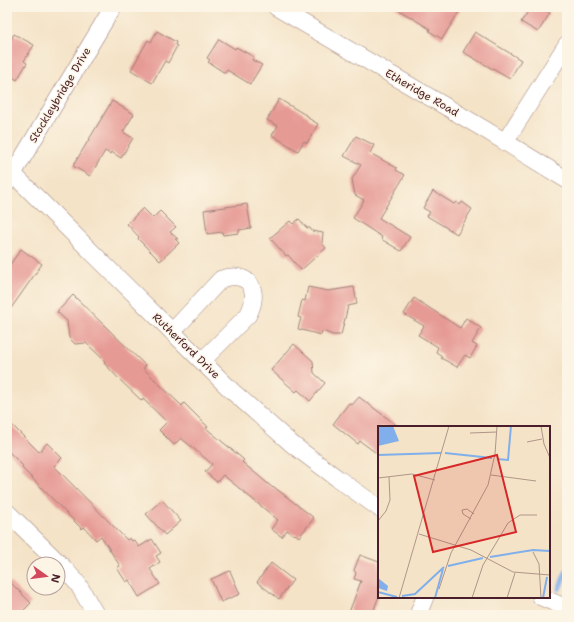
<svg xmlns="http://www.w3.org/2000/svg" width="574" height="622" font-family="'Shantell Sans',sans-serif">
	<rect width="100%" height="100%" fill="#fcf5e5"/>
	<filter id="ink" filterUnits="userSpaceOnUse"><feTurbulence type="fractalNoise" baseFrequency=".025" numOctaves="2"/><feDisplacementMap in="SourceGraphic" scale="8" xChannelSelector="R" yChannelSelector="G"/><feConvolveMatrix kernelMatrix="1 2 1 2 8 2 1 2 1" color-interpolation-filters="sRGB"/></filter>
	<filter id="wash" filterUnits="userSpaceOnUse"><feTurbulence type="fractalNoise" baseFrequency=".012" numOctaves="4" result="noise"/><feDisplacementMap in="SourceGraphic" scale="16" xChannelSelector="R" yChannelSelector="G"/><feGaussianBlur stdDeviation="0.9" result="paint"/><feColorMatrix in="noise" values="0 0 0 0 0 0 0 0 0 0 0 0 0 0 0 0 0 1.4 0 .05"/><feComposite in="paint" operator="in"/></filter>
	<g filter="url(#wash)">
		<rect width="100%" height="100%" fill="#f4e3c7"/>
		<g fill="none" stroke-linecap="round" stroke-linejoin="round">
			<!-- stream -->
			<path stroke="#80afeb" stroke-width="5" d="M559,589L567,570"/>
		</g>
		<g id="blocks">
			<!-- building -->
			<path fill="#e69a94" d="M394,7H462L442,39L429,31L430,29Z
				M531,7H540L550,13L538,32L521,22Z
				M157,31L176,42L175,45L177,46L168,63L165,61L152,83L131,70L148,40L151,42Z
				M475,32L521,60L510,79L463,52Z
				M14,34L34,45L24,61L27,63L17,80L7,74V46Z
				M219,39L235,49L236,47L254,57L252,60L262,65L250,84L227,70L225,73L208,62L210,60L207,58Z
				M279,99L309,117L308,118L318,124L307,143L304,141L298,151L272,135L278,126L267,120Z
				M112,101L134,114L123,132L133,138L121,158L111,152L110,154L105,151L90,176L73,166Z
				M356,136L374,145L370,153L397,168L396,170L405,175L379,218L410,237L401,251L381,239L382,237L353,218L364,200L355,195L352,179L361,165L344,156Z
				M433,191L454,204L456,202L460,205L462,202L472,209L457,234L427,216L430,212L423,208Z
				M247,204L251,228L239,230V233L223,235L222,232L207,234L204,210Z
				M143,208L153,218L160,211L176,227L170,232L178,239H175L179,243L160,261L138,239L139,237L127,224Z
				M299,219L307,228H310L312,231L323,233L322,243L326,248L301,270L288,255L286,256L270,238L290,221L293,224Z
				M21,249L42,264L7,314V269Z
				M308,287L328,291L354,287L357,304L348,306L341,335H333L322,331L321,335L298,329L301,318L298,317L302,300L305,301Z
				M73,295L146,366L143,368L158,383L182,406L184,403L208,427L206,428L244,460L242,462L273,488L274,487L314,518L299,537L295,534L294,535L287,530L282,537L271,529L278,520L223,475L217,482L205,472L212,464L181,438L174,445L159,430L167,422L143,399L142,401L120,380L104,363L105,362L104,360L86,343L75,344L69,338L67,321L57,312Z
				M414,298L460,328L466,318L481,328L472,343L477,346L470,358L465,355L457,367L441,358L442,356L436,352L438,347L418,335L424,326L404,314Z
				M294,344L313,361L314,373L325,383L310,401L298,390L296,392L271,370Z
				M359,397L399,427H379V455L360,441L358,444L333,424L349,403L352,405Z
				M7,420L39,452L47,443L62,458L54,466L127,540L130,538L132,541L134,540L139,547L152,539L161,553L156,556L160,562L150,569L160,584L139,597L129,580L126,582L117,568L120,566L101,536L96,540L84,527L82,529L22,468L23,466L7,450Z
				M162,500L181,521L165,535L146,514Z
				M360,555L379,562V596L372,615H348L361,581L354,579L356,573L354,570Z
				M271,563L293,580L279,599L257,582Z
				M230,571L240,594L221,602L211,579Z
				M7,579L31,603L19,615H7Z"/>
		</g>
	</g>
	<g filter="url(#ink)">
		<use href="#blocks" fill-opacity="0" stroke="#9f8179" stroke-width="1"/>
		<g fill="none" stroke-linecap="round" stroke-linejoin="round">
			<!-- minor casing -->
			<g stroke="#9f8179" stroke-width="18">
				<path id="minor" d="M276,7L484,129L567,180
					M505,142L567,44
					M7,168L232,391L293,445L337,478L379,508
					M8,182L113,7
					M172,332L221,279C250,270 261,291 248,315L202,361
					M7,512L61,565L78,584L96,615
					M541,597L567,608
					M418,615L425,597"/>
			</g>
			<!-- minor -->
			<use href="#minor" stroke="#fff" stroke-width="17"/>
		</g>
	</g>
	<g text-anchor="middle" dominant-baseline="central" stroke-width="3" stroke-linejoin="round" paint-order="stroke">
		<!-- street labels -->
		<g font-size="11" fill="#4a1f2b" stroke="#fcf5e5">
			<text transform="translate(422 93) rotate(30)">Etheridge Road</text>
			<text transform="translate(60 95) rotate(-59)">Stockleybridge Drive</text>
			<text transform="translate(186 346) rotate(44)">Rutherford Drive</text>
		</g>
	</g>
	<!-- overview -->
	<g transform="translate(378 426)">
		<rect width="172" height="172" fill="#f4e3c7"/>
		<path d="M0,0H15L21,15L0,20ZM0,152L10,160L9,165L0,162Z" fill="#80afeb"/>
		<path fill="none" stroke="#80afeb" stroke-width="2" d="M67,27L114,32M0,29L63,27M119,33L130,34L133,0M112,131L155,124L172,125M70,140L105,132M0,166L19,171M24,170L37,168L66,141M57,172L65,143M165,172L169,151"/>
		<path fill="none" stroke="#b09589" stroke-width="1" d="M163,0L166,18L172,32M92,7L119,6M149,16L164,13M113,49L158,55M0,52L34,48L57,54M93,93L85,88L84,84L89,83L96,88M0,95L8,85L12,74L11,51M41,108L93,124L135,146L172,149M155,126L161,138L163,172M61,163L73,127L110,59L117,28L119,0M21,172L71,0M94,172L105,139L130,97L142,89H159M129,172L137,147"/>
		<path fill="#d62828" fill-opacity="0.15" stroke="#d62828" stroke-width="2" d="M119,29L138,106L55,126L36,50Z"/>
		<rect width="172" height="172" fill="none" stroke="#4a1f2b" stroke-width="2"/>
	</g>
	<!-- margin -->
	<rect width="574" height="622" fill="none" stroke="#fcf5e5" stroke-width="24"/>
	<!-- north arrow -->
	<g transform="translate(46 576) rotate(104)"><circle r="19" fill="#fcf5e5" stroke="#b59f9b"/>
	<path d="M0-3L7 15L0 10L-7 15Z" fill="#d1495b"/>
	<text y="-6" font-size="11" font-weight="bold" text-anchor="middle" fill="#4a1f2b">N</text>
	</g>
</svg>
